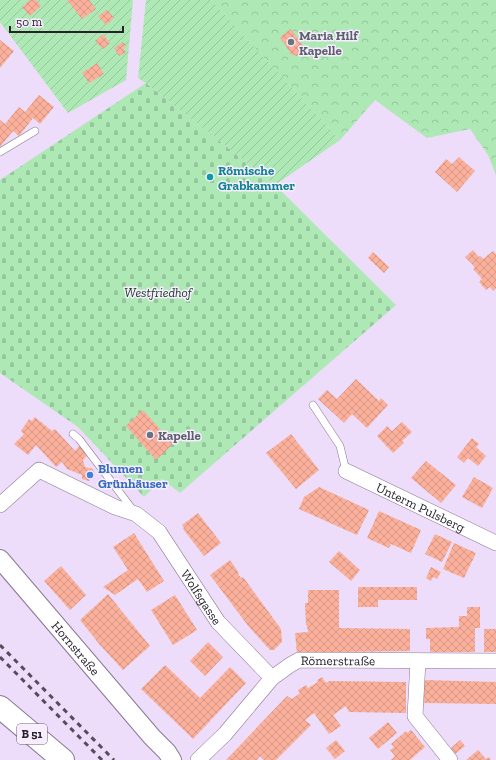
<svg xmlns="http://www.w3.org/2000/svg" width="496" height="760" font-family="'Zilla Slab',serif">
	<defs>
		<pattern id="forest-crowns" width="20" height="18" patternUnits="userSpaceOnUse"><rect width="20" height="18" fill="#ade8b5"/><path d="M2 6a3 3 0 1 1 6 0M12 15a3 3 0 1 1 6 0" fill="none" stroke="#95c79c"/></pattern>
		<pattern id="cemetery-stones" width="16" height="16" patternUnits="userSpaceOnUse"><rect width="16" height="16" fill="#ade8b5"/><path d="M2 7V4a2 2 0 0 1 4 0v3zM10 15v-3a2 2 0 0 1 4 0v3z" fill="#95c79c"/></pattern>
		<pattern id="garden-furrows" width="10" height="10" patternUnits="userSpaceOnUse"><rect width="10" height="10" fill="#ade8b5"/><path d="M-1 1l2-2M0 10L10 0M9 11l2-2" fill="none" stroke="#95c79c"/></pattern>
		<pattern id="building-cross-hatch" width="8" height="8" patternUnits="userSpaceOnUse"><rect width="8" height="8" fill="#fab09b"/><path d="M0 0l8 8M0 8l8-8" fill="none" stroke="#d69786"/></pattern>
	</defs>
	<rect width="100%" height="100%" fill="#eeddfa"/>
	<!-- forest -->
	<path fill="url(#forest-crowns)" d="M211,0H496V175L488,155L470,129L427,138L375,100L340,140Z"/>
	<!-- cemetery -->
	<path fill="url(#cemetery-stones)" d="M146,83L275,185L396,305L180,493L162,479L144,497L78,427L0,373V180Z"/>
	<!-- garden -->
	<path fill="url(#garden-furrows)" d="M0,0H133L126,80L68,113L0,22Z
		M146,0H211L340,140L275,185L146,83L138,78Z"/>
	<!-- building -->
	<path fill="url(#building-cross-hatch)" d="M30,0H36L41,6L30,16L22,7Z
		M67,0H89L96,9L82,19Z
		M107,10L114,18L106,25L98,16Z
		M291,29L304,47L302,53L297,56L291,54L280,37Z
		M103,34L110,43L103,49L95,41Z
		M0,40L14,51L0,68Z
		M123,42L126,46L123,48L126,52L119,56L114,48Z
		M97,63L104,74L89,83L82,73Z
		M39,95L54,107L40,124L33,118L19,136L13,131L0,147V120L5,124L19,107L25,112Z
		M459,157L475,171L457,192L435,172L446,159L452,164Z
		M473,250L479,257L480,256L483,259L493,251L496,254V288L493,291L490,287L486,290L479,282L482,279L473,269L475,267L465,257Z
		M373,252L389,267L384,273L368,258Z
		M356,379L379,401L381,398L388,405L367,428L352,414L344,423L318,399L327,390L337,399Z
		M143,410L173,444L156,460L126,426Z
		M35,417L52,431L55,429L75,451L80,445L88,455L83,460L85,467L93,469L95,476L89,481L82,479V475L67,469L62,462L56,467L36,445L28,455L14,444L24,434L21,431L29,419L32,421Z
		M402,422L412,432L402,441L404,443L393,453L377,436L387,426L392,431Z
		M291,434L319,470L296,489L266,453Z
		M472,438L479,444L476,447L486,456L478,466L468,458L464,463L457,457Z
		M426,461L456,485L441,503L411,478Z
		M474,477L493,488L482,508L462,497Z
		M319,487L369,510L357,535L299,509L304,497Z
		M379,511L421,530L411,553L391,544L389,548L367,538Z
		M198,513L221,543L204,556L183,529L184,528L182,525Z
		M134,533L164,581L147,592L138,579L115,595L103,587L128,570L113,547Z
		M435,534L452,542L442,562L425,554Z
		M454,543L476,553L464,578L443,569Z
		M339,551L360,570L351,581L329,562Z
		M230,560L239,573L238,574L241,578L243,577L281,629L282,642L274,650H270L249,627L210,575Z
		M61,566L86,595L70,610L44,581Z
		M431,567L441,572L437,579L433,577L431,581L426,578Z
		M358,587H417V600H378V607H358Z
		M308,590H339V628L410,629V651L339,652L297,653L295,633L308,632L307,625L306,626L305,603H308Z
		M108,594L150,646L123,670L100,645L80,620Z
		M175,595L197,630L173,645L151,610Z
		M467,607H480V628H475V652H430V639H426V628L459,627V616H467Z
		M484,629H496V652H484Z
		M208,642L223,657L205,676L190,661Z
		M165,665L200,698L230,667L246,683L193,739L141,689Z
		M322,677L326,683L329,681L406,682V713L349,712L346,706L333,715L341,726L329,734L314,713L305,720L311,725L276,760H264L260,756L257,760H226L287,696L292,699L300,693L298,690L306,685L308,688L318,682L317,680Z
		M424,680L496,682V704L424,703Z
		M388,722L397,733L378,749L369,738Z
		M411,730L425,747L410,760H391L395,756L390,750L394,747L391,744L406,731L407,733Z
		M336,740L345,751L335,759L326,748Z
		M460,740L465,746L455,754L451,748Z
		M478,750L486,759L489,757L491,760H466Z"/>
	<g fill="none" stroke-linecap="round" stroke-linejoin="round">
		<!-- service casing -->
		<g stroke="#897993" stroke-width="8">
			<path id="service" d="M0,152L35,131
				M313,405L340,446L346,471
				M73,434L79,439L133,510"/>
		</g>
		<!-- minor casing -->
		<g stroke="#897993" stroke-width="16">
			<g id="minor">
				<path id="s1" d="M346,471L496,543"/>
				<path id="s2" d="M0,505L39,470L115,507L136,514L159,532L218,622L272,678"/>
				<path d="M418,661L415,716L450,760"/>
				<path id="s3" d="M198,760L225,734L272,678L290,665L299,660L496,661"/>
			</g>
		</g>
		<!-- tertiary casing -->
		<g stroke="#897993" stroke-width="20">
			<g id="tertiary">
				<path id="s4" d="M0,559L152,737L167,752L172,760"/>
			</g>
		</g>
		<!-- primary casing -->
		<g stroke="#897993" stroke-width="24">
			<path id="primary" d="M0,707L63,760"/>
		</g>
		<!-- service -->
		<use href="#service" stroke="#fff" stroke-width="7"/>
		<!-- minor -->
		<use href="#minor" stroke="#fff" stroke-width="15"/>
		<!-- tertiary -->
		<use href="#tertiary" stroke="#fff" stroke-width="18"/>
		<!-- primary -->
		<use href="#primary" stroke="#fff" stroke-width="22"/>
		<!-- rail -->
		<path stroke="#564c5c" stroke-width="3" stroke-dasharray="5 5" stroke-linecap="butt" d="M0,645L114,760
			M0,657L102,760"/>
	</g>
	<!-- markers -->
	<g fill="#6b7280" stroke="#f8edff" stroke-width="1.5">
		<circle cx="291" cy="42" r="4"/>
		<circle cx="150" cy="435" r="4"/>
	</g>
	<circle fill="#0f9aa8" stroke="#f8edff" stroke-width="1.5" cx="210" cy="177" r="4"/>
	<circle fill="#3f7fe0" stroke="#f8edff" stroke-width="1.5" cx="90" cy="475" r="4"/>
	<g text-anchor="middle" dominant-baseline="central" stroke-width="3" stroke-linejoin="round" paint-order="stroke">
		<!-- shield labels -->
		<rect fill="#f8edff" stroke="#665e6b" stroke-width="1" x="17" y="724" width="30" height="20" rx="3"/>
		<g font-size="12" font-weight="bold" fill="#28212c">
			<text x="32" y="734">B 51</text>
		</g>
		<!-- worship labels -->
		<g font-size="13" font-weight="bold" fill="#5b616d" stroke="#f8edff" text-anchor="start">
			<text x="299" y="35">Maria Hilf<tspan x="299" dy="15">Kapelle</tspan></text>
			<text x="158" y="435">Kapelle</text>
		</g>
		<!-- culture labels -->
		<g font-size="13" font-weight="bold" fill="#0d838f" stroke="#f8edff" text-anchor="start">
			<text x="218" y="170">Römische<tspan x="218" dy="15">Grabkammer</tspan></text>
		</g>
		<!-- park labels -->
		<g font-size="13" font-style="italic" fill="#133e1e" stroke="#f8edff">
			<text x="158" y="292">Westfriedhof</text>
		</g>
		<!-- shop labels -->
		<g font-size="13" font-weight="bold" fill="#366cbe" stroke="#f8edff" text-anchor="start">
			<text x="98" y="468">Blumen<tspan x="98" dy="15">Grünhäuser</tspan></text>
		</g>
		<!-- street labels -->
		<g font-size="13" fill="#28212c" stroke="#f8edff">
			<text stroke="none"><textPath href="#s1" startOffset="83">Unterm Pulsberg</textPath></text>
			<text stroke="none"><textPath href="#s2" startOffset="266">Wolfsgasse</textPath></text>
			<text stroke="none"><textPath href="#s4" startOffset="117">Hornstraße</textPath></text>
			<text stroke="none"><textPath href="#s3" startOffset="182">Römerstraße</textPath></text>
		</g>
	</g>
	<!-- scale -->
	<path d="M10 26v6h113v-6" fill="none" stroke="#28212c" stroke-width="2"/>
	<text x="16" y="26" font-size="12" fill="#28212c" stroke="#f8edff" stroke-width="3" paint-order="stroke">50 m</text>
</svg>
